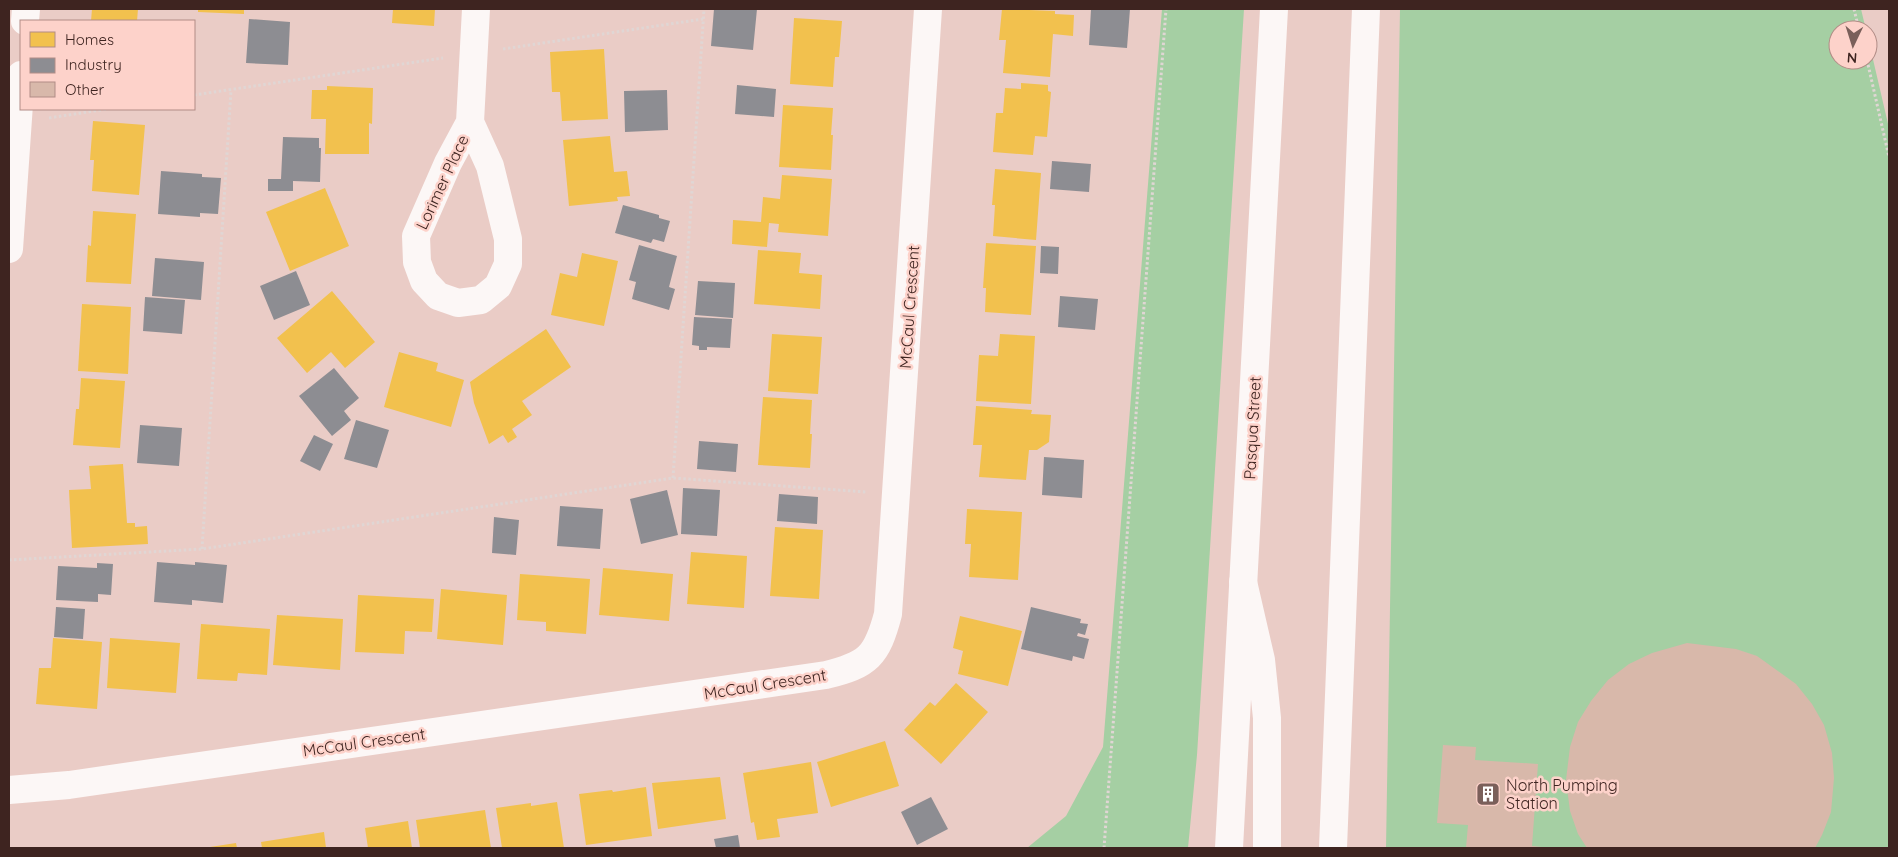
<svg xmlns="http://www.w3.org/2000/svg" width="1898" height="857" font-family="Quicksand,sans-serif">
	<rect width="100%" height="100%" fill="#eaccc6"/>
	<!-- green -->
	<path fill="#a5cfa3" d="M1162,9H1244L1197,755L1188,848H1027L1066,816L1103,747Z
		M1400,9H1861L1866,30H1838V60H1868V38L1889,128V848H1386Z"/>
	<!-- homes -->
	<path fill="#f2c14e" d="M92,9H138L137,21H91Z
		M198,9H244V14L198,12Z
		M393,9H435L434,26L392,23Z
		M1002,9L1055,11V14L1074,15L1073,36L1053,34L1050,77L1003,73L1006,40H999Z
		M794,18L842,21L839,57H835L833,87L790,84Z
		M604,49L608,119L562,121L560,92H552L550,52Z
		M1021,83L1048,85V91L1051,92L1047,137L1035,136L1033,155L993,152L996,113H1003L1005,88L1021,89Z
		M327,86L373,88L372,124L369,123V154H325L326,119H311L312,90H327Z
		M783,105L833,108L831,135H833L831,170L779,167Z
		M93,121L145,125L139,195L92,191L94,160H90Z
		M610,136L614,172L627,171L630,196L617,197L618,201L569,206L563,140Z
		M995,169L1041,173L1036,240L993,236L995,205H992Z
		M782,175L832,179L828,236L778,232L779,224L769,223L767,247L732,244L733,220L761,222L763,197L780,199Z
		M325,188L349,246L290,271L266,212Z
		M93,211L136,214L131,284L86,282L88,245L91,246Z
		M986,243L1036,246L1031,315L985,312L986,288H983Z
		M758,250L801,253L799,273L822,275L820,309L754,304Z
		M582,253L618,261L604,326L551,315L560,273L577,277Z
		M332,291L375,342L345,368L331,352L307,373L277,338Z
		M82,304L131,307L128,374L78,371Z
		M546,329L571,367L522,401L532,415L512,429L517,437L508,443L503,435L489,444L474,403L470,382Z
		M772,334L822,337L818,394L768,391Z
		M1000,334L1035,336L1031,404L976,401L979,355L998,356Z
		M399,352L438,363L436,371L464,380L451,427L384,407Z
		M81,378L125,381L120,448L73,445L76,409H79Z
		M763,397L812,400L810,434H812L810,468L758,465Z
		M976,406L1032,410L1031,414L1051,415L1049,442L1037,450H1029L1026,480L979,477L982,445H973Z
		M123,464L127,523H135V527L147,526L148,544L72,548L69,490L91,489L89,466Z
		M967,509L1022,512L1018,580L969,577L971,544H965Z
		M775,527L823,530L819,599L770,596Z
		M691,552L747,556L744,608L687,604Z
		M603,568L673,574L669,621L599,615Z
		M520,574L590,579L586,634L546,631V622L517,620Z
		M441,589L507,595L503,645L437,639Z
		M358,595L434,599L432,632L405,631L404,654L355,652Z
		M277,615L343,619L340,670L273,665Z
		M960,616L1022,631L1008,686L958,674L963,651L953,648Z
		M201,624L270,629L267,675L238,673L237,681L197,679Z
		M53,638L102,642L97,709L36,704L39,668H51Z
		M110,638L180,643L176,693L107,688Z
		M956,683L988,712L941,764L904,730L930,702L935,706Z
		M885,741L899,786L831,807L817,762Z
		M811,762L818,813L777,819L780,837L757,840L754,822L751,823L743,773Z
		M720,777L726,819L658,829L652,783Z
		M646,787L652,836L586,845L579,794L612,790L613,792Z
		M557,802L564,848H502L496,808L531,803V806Z
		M485,810L491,848H420L416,820Z
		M408,821L412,848H368L365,828Z
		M324,832L326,848H262L261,842Z
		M236,843L237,848H210V847Z"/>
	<!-- industry -->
	<path fill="#8d8d92" d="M714,9H757L753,50L711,46Z
		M1091,9H1130L1127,48L1089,45Z
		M249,19L290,22L288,65L246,63Z
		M737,85L776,89L774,117L735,114Z
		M667,90L668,130L625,132L624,91Z
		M283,137L319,138V148H321L320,182L293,181V191H268V179H281Z
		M1052,161L1091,164L1089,192L1050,189Z
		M161,171L202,174V177L221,178L218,214L200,213V217L158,214Z
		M623,205L659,215V218L670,221L664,242L653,239L651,243L615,233Z
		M639,245L677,256L669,287L675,289L669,310L632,299L636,282L629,280Z
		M1041,246L1059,247L1058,274L1040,273Z
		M155,258L204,262L201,300L152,296Z
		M296,271L310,305L274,320L260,286Z
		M698,281L735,283L733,318L695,315Z
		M1060,296L1098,299L1095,330L1058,327Z
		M145,297L185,300L182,334L143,331Z
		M694,317L732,319L730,348L707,347V350H699V346L692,345Z
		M334,368L359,398L344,411L351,420L332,436L299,396Z
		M356,420L389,430L377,468L344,459Z
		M140,425L182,428L179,466L137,463Z
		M314,435L333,444L320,471L300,461Z
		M699,441L738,444L736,472L697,469Z
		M1044,457L1084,460L1082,498L1042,495Z
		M683,488L720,490L717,536L681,534Z
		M667,490L678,535L641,544L630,499Z
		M779,494L818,497L817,524L777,521Z
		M560,506L603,509L600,549L557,546Z
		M494,517L519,520L516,555L492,553Z
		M157,562L195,565V562L227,565L223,603L192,600V605L154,602Z
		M97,563L113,564L111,595L98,594V602L56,600L58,566L97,568Z
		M56,607L85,609L83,639L54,637Z
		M1031,607L1081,619L1080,623L1088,624L1085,635L1078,633L1077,636L1089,639L1084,659L1073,656L1072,661L1021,649Z
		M931,797L948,829L917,845L901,812Z
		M738,835L740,848H716L714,839Z"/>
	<!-- building -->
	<path fill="#d8b8aa" d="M1687,643L1736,649L1757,656L1796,684L1812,704L1824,725L1832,753L1834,778L1831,812L1822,835L1815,848H1587L1578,834L1570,811L1566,780L1570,747L1578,722L1591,701L1608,680L1629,664L1652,653Z
		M1443,745L1476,747L1475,760L1538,764L1532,846L1542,847V848H1466L1468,825L1437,823Z"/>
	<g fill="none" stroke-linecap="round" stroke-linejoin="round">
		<!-- path -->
		<path stroke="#e0d6d4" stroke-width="3" stroke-dasharray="2.5 2.5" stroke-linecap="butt" d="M1854,9L1859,30
			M503,49L703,19
			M1867,60L1889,157
			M194,95L443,58
			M49,118L107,109
			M673,478L704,9
			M202,549L231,90
			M9,560L202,549L673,478L866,492
			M1104,848L1166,9"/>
		<!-- minor -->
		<path stroke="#fcf7f6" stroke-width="28" d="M25,21L26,9
			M470,122L490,166L508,239V264L498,286L481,300L458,303L438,296L424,281L417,262L416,236L448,163L470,122L476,9
			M9,249L21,75
			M9,790L69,785L826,675C868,665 877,656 888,614L928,9"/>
		<!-- secondary -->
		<path stroke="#fcf7f6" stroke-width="28" d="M1229,848L1274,9
			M1333,848L1366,9"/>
		<!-- primary -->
		<path stroke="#fcf7f6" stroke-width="28" d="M1243,582L1261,660L1267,718V848"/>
	</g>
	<!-- icons -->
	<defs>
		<g id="building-square" transform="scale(1.25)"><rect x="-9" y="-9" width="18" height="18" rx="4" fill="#7a5f5a" stroke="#fdd2ca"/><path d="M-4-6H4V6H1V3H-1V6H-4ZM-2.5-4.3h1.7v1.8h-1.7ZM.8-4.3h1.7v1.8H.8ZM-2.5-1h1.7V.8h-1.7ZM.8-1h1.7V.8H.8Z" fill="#fff"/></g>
	</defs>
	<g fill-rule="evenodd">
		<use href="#building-square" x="1488" y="794"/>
	</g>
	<g text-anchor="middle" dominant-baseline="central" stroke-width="5" stroke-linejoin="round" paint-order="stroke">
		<!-- street labels -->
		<g font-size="16" fill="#3e2420" stroke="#fdd2ca">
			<text transform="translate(442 182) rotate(-65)">Lorimer Place</text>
			<text transform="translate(909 307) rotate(-86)">McCaul Crescent</text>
			<text transform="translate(1252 428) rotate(-87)">Pasqua Street</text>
			<text transform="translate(765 684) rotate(-9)">McCaul Crescent</text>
			<text transform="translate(364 742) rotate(-8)">McCaul Crescent</text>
		</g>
		<!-- poi labels -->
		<g font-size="16" fill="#3e2420" stroke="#fdd2ca" text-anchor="start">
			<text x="1506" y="785">North Pumping<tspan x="1506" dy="18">Station</tspan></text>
		</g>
	</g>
	<!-- border -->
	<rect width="1898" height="857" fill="none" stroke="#3e2420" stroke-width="20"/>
	<!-- legend -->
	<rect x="20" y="20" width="175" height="90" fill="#fdd2ca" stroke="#b18c86"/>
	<rect x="30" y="32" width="25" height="15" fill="#f2c14e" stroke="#b18c86"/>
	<text x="65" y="45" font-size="15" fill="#3e2420">Homes</text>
	<rect x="30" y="58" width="25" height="15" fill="#8d8d92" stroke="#b18c86"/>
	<text x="65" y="70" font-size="15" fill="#3e2420">Industry</text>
	<rect x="30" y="82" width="25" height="15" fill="#d8b8aa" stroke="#b18c86"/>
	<text x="65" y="95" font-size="15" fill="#3e2420">Other</text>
	<!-- north arrow -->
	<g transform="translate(1853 45) rotate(184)"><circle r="24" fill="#fdd2ca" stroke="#b18c86"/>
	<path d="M0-4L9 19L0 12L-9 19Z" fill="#7a5f5a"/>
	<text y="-8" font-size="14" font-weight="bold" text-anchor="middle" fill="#3e2420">N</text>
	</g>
</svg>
